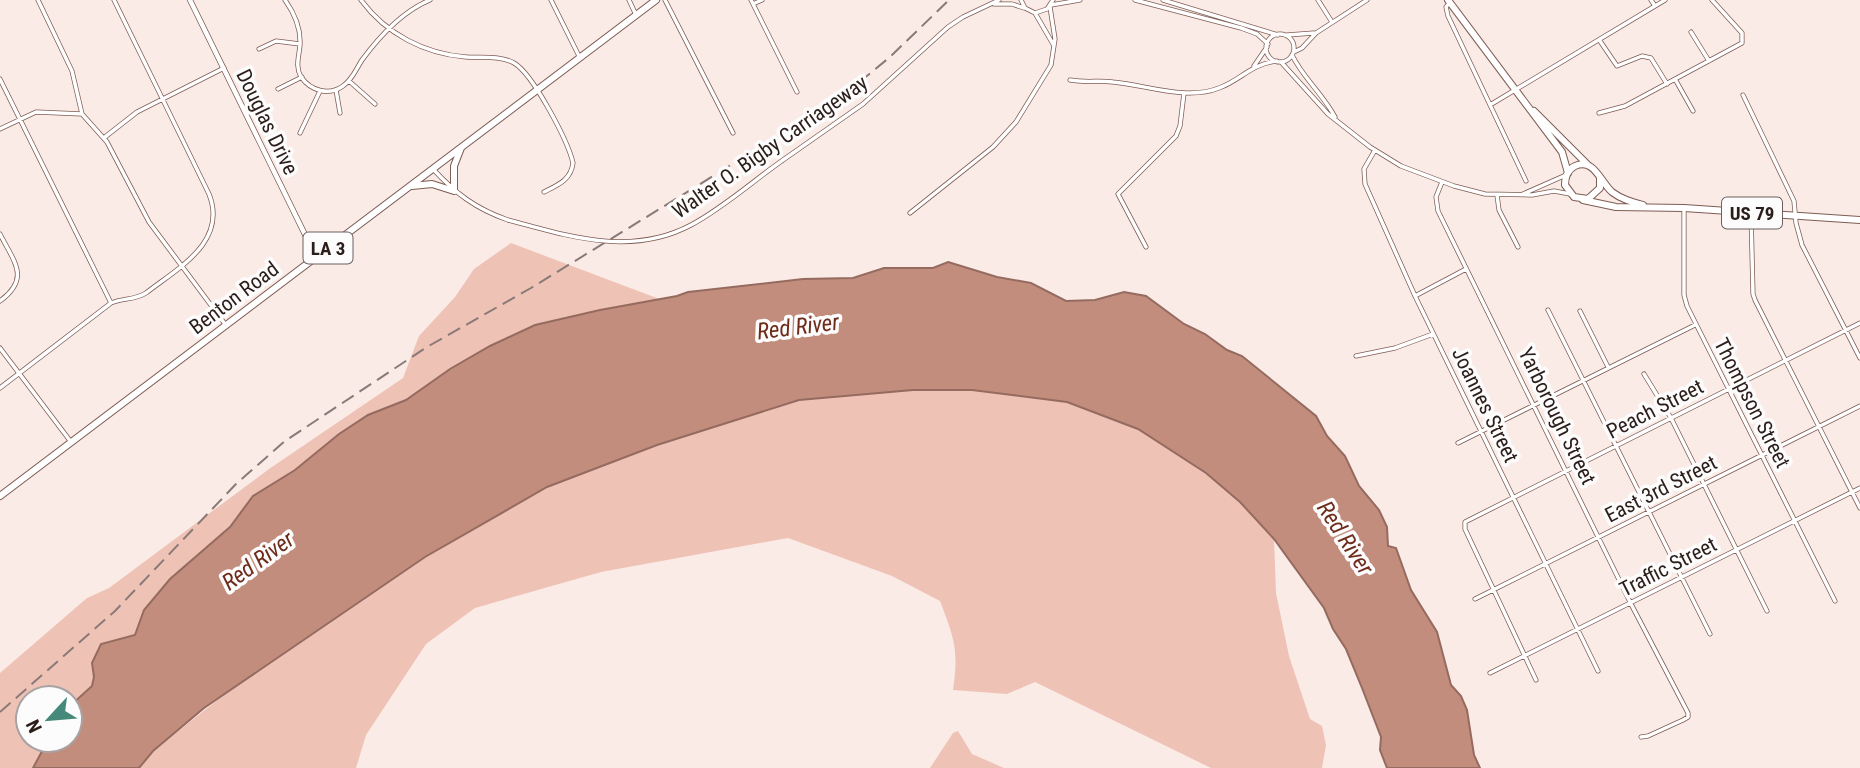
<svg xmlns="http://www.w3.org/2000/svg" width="1860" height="768" font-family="'Roboto Condensed',sans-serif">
	<rect width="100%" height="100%" fill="#fbebe7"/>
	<!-- green -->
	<path fill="#efc2b6" d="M511,243L662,300L600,310L535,325L450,369L406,400L368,415L339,434L295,470L253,496L230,527L170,579L144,610L135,635L101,644L92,669L94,677L92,686L70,706V698H28V740H48L33,768H0V673L87,598L109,588L269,469L403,378L419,336L455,297L474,269Z
		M913,390H972L1067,402L1138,429L1206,473L1240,502L1274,539L1276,593L1289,656L1310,719L1322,726L1326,745L1322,768H1211L1035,682L1007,694L953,690C959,649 954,638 940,601L892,576L788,538L601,572L475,608L426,644L366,735L356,768H139L153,751L220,698L425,557L547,487L657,445L799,400Z
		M958,731L972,754L1004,768H930L953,733Z"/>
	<!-- water -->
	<path fill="#c38d7e" stroke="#956b60" stroke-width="2" d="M948,262L997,277L1031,283L1066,301L1095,300L1124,292L1146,296L1184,324L1205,334L1227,350L1242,356L1316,416L1327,436L1345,456L1359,486L1379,510L1387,527L1388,546L1396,548L1411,590L1437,632L1451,685L1461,696L1467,710L1474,755L1480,768H1387L1380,750L1381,737L1362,688L1346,649L1333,629L1324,608L1274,539L1240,502L1206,473L1138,429L1067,402L972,390H913L799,400L657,445L547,487L425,557L204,708L153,751L139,768H33L48,740H70V706L92,686L94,677L92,663L101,644L135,635L144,610L170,579L230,527L253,496L295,470L339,434L368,415L406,400L450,369L490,346L535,325L600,310L677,296L688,292L803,279L853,278L884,268H933Z"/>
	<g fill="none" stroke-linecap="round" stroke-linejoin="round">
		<!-- minor casing -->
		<g stroke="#7d5c53" stroke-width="5">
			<path id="minor" d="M38,0L72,71L82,114L107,142L149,222L225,324
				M285,0C295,14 301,29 300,45C299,57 295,66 301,77C311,91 329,96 343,86C353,79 356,69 362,60C379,37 403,11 430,0
				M361,0C386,34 425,54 466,57C481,58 500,55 514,63C533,74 568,141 573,163C571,180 558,185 544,192
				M551,0L579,56
				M629,0L636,15
				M665,0L733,133
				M751,0L797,92
				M1021,0L1025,8L1035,13L1047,9L1053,0
				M1135,0L1241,28L1257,34L1268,44
				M1163,0L1278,35
				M1318,0L1332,22
				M1651,0L1655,6
				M1450,2L1446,7L1448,16L1526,181
				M753,4L762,0
				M994,4H1012L1024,8
				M1051,5L1080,0
				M1035,13L1053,44
				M1691,32L1709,61
				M1266 48a14 14 0 1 1 28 0a14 14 0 1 1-28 0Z
				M1287,35L1314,33
				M1600,41L1617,66L1642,56L1651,58L1667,84
				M259,49L276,41L300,44
				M1294,52L1302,48L1316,33L1367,0
				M1292,55C1303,78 1323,94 1335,117
				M1281,62L1328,114L1370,147L1401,166L1454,186L1485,194L1532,195L1554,191L1570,194
				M1254,66L1267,47
				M0,79L111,303
				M1675,79L1693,111
				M1070,80C1087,83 1098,80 1113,82C1147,85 1186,101 1219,88C1241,80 1251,64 1277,61
				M349,81L375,104
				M278,89L302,77
				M336,90L340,113
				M1743,95L1794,201L1796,223L1802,245L1860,358
				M1490,105L1665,0
				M1599,113L1625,106L1742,43V33L1712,0
				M0,129L36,112L82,114
				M300,133L320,91
				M105,137L137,112L224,68
				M1375,150L1364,169L1365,184L1415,296L1598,671
				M783,160L863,104L948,27L963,17L999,0
				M433,169C455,193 476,209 508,220
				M1442,182L1436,197L1438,211L1631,604L1688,713V717L1683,720L1648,736L1641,737
				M1523,194L1566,175
				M1497,195L1499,210L1518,247
				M1684,209V295L1687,306L1835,601
				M910,213L993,147L1016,122L1051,65L1055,39L1050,7
				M1751,214L1753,294L1755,300L1860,508
				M0,234C14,262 31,278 0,301
				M1146,247L1118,194L1176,136L1180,126L1184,93
				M1415,296L1466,269
				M1548,310L1710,634
				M1580,311L1608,367
				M0,348L71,442
				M1356,356L1395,348L1433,334
				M1644,374L1671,418L1767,611
				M0,388L111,303C123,298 135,300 146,293C178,268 228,242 209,194L114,0
				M1458,443L1695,325
				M1475,599L1860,406
				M1490,673L1860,488
				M1536,680L1465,529V522L1860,323"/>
		</g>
		<!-- tertiary casing -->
		<g stroke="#7d5c53" stroke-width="6">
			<path id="tertiary" d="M190,0L316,257"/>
		</g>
		<!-- primary casing -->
		<g stroke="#7d5c53" stroke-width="8">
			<path id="primary" d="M1448,0L1562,152L1568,173
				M1534,111L1588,165
				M1600,178V188L1588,199L1574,197L1565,185C1565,178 1567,170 1575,166C1594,157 1601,183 1612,192C1621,199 1632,202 1643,205
				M412,186L432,184L454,191V166L461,148
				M1583,200L1616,207L1684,208L1860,220
				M0,496L656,0"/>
		</g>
		<!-- minor -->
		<use href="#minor" stroke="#fff" stroke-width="3.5"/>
		<!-- tertiary -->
		<use href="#tertiary" stroke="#fff" stroke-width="4.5"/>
		<!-- primary -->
		<use href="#primary" stroke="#fff" stroke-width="6"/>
		<!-- rail -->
		<path stroke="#897a77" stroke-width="2" stroke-dasharray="14 7" stroke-linecap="butt" d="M0,712L115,611L236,484L285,441L427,347L531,288L840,98L890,57L949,0"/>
		<!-- minor-bridge casing -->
		<g stroke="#7d5c53" stroke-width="5" stroke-linecap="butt">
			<path id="minor-bridge" d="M508,220C568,236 631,257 691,225C723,208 753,181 783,160"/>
		</g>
		<!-- minor-bridge -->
		<use href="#minor-bridge" stroke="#fff" stroke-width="3.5"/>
	</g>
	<g text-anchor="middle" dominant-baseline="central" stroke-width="7" stroke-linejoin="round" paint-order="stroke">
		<!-- shield labels -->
		<g fill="#fcfcfc" stroke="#6a605e" stroke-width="2">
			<rect x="1722" y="197.5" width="60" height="31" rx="5"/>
			<rect x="303.5" y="232.5" width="49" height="31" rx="5"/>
		</g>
		<g font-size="19" font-weight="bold" fill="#2b1d1a">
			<text x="1752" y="213">US 79</text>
			<text x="328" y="248">LA 3</text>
		</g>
		<!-- street labels -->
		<g font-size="21" fill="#2b1d1a" stroke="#fcfcfc">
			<text transform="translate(267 122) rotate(64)">Douglas Drive</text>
			<text transform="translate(770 147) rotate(-35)">Walter O. Bigby Carriageway</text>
			<text transform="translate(234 298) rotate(-37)">Benton Road</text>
			<text transform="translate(1752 403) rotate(63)">Thompson Street</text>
			<text transform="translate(1485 405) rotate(64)">Joannes Street</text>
			<text transform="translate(1655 409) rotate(-27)">Peach Street</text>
			<text transform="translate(1557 416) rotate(64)">Yarborough Street</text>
			<text transform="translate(1661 489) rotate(-27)">East 3rd Street</text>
			<text transform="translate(1668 567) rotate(-27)">Traffic Street</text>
		</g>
		<!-- water labels -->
		<g font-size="23" font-style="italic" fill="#6e2b1a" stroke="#fcfcfc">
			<text transform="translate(798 327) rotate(-7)">Red River</text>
			<text transform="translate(1345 538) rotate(57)">Red River</text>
			<text transform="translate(258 561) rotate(-36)">Red River</text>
		</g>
	</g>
	<!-- north arrow -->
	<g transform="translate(49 719) rotate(244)"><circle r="33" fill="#fcfcfc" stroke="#a8a3a2" stroke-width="2"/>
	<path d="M0-5L12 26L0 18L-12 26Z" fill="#46897b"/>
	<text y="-10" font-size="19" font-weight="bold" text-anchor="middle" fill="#2b1d1a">N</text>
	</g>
</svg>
